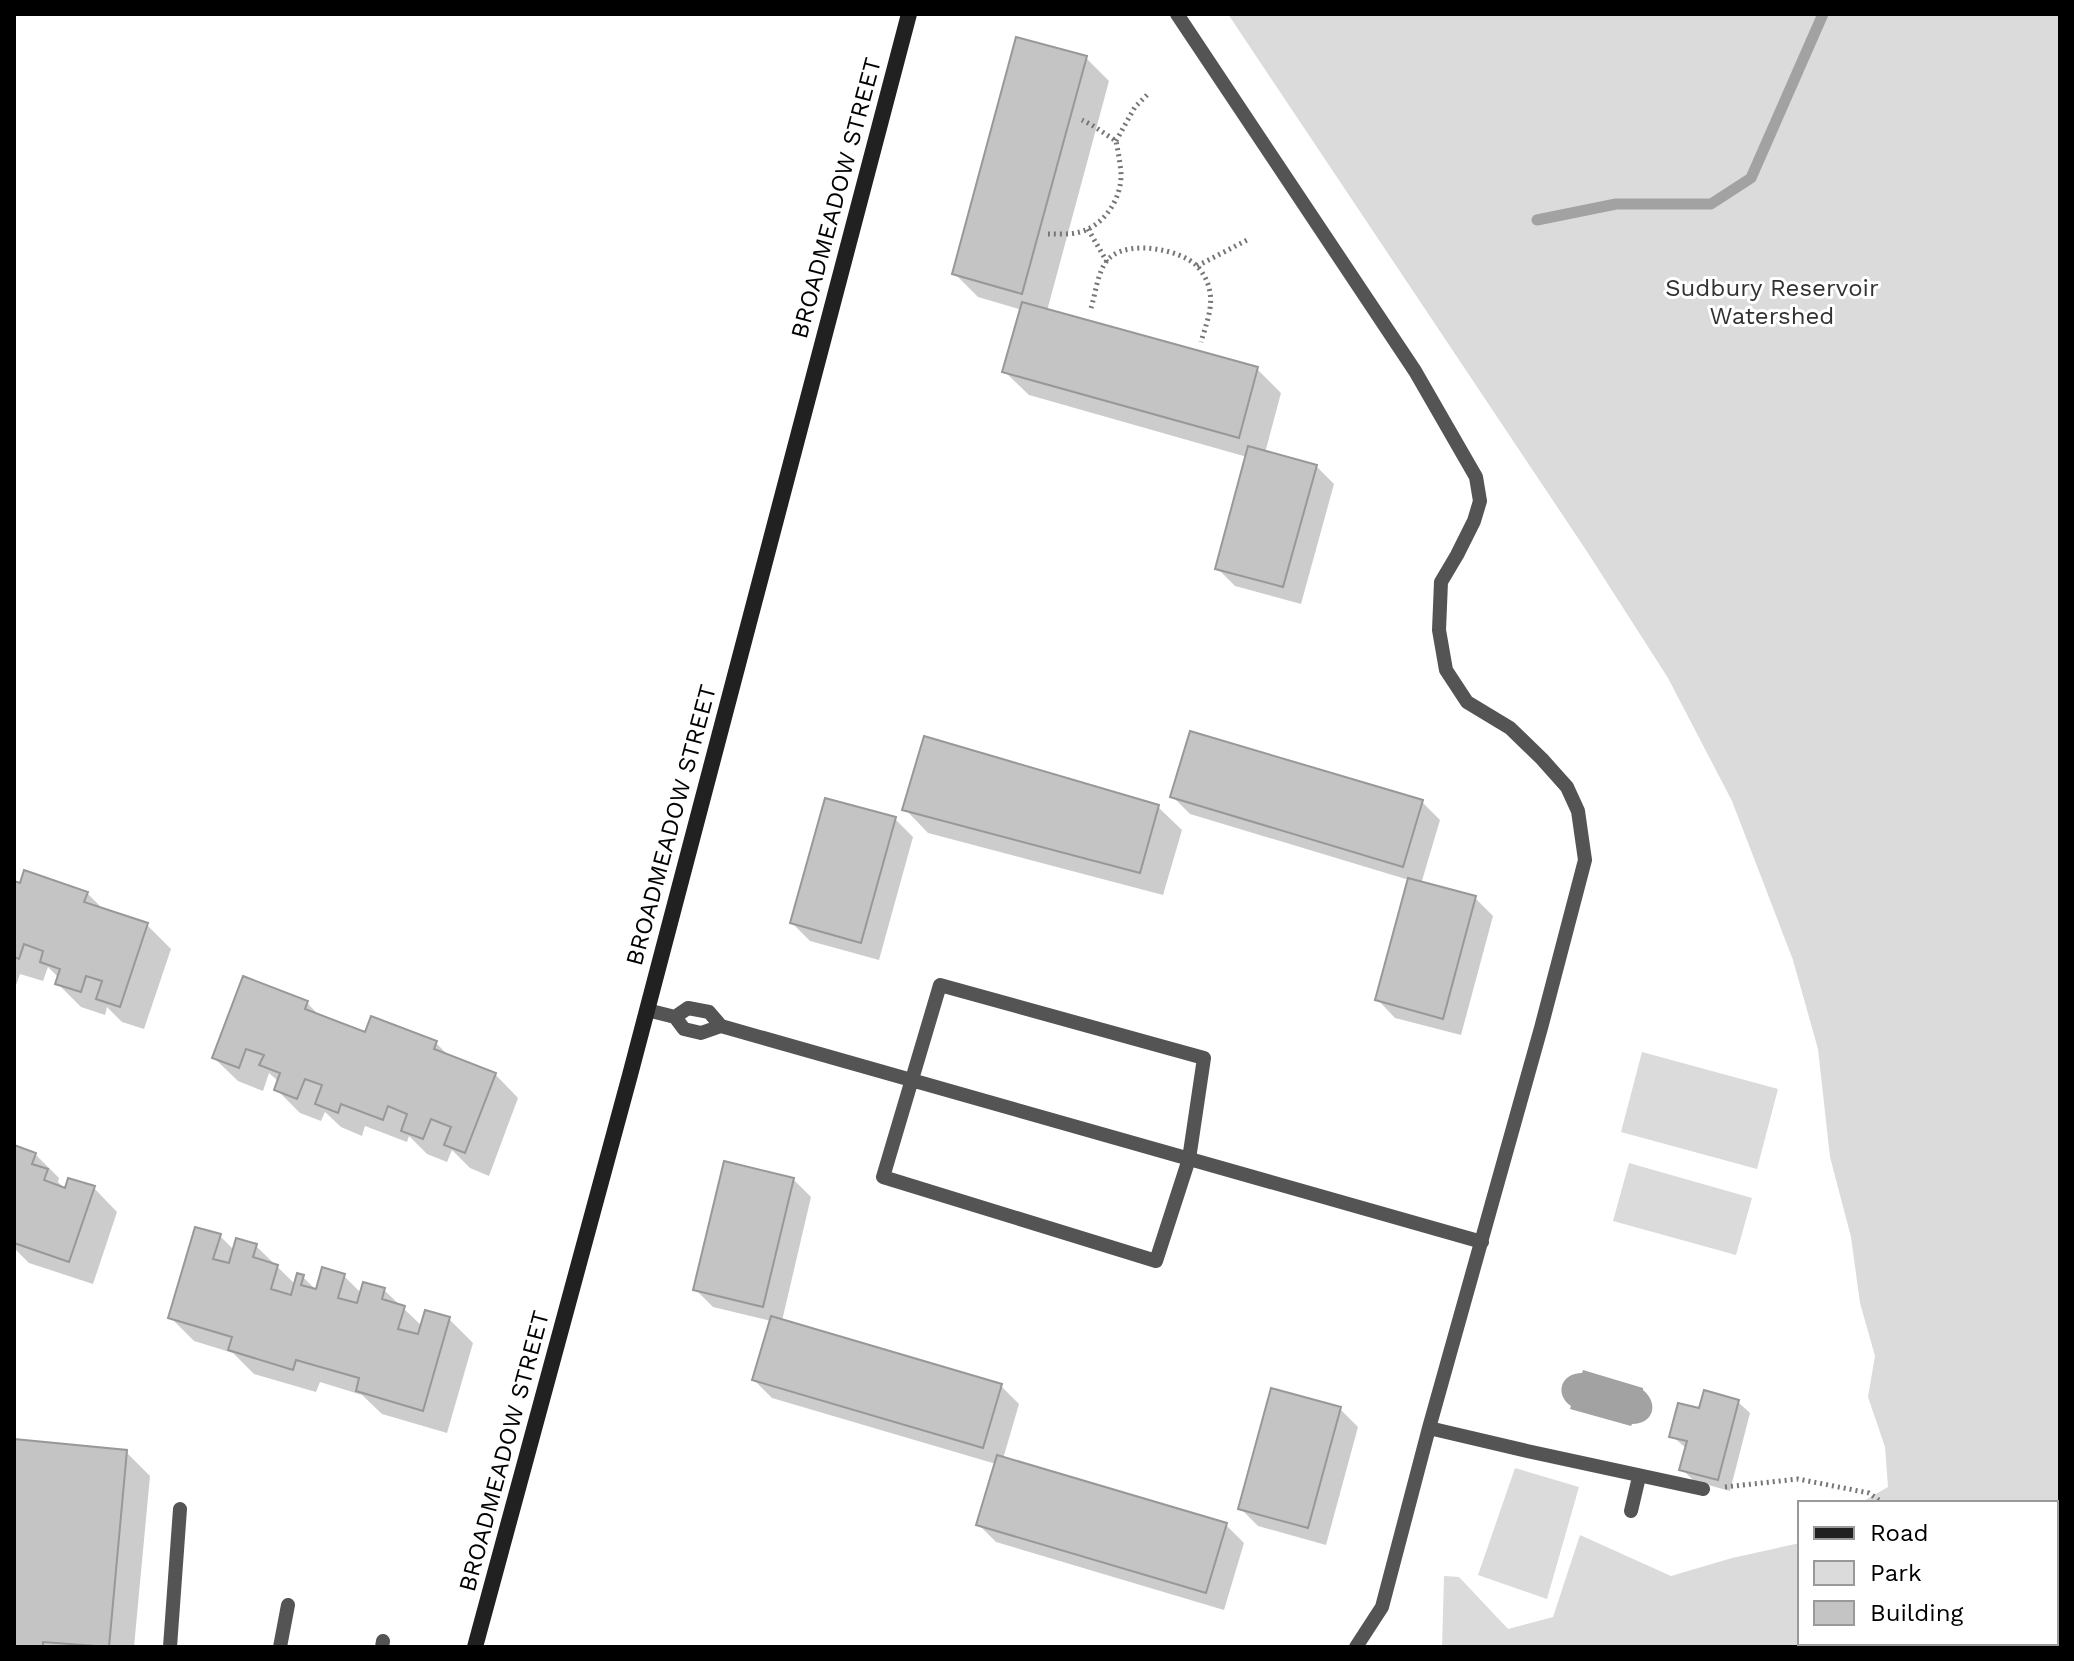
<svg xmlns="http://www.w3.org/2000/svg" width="2074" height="1661" font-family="'Work Sans',sans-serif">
	<rect width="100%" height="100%" fill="#fff"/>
	<!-- green -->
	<path fill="#dbdbdb" d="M1228,14H2060V1647H1442L1444,1576L1459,1577L1508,1629L1553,1617L1580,1535L1671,1576L1732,1558L1800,1543V1643H2056V1503H1860L1888,1487L1885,1447L1868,1397L1875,1356L1860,1303L1851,1237L1830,1157L1818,1049L1793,960L1732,801L1668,678L1586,550Z
		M1642,1052L1778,1089L1757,1169L1621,1132Z
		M1629,1163L1752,1198L1736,1255L1613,1221Z
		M1515,1468L1579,1487L1547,1599L1478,1575Z"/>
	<!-- water -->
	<path fill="#a2a2a2" d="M1583,1370L1643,1388V1390C1659,1403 1654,1424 1632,1424L1631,1426L1570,1409L1571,1406C1554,1394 1561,1373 1582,1373Z"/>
	<!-- shadow -->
	<path fill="#0003" d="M1086,58L1109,81L1047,311L1257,369L1281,393L1265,453L1316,466L1334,484L1301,604L1235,586L1217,568L1247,457L1029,395L1005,372L1022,310L978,297L954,273Z
		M1191,733L1422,802L1440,820L1421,884L1475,898L1493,916L1461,1035L1395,1018L1377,999L1409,880L1190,814L1172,796Z
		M1158,807L1182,830L1163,895L928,833L905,809Z
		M895,819L913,837L879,960L810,941L792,923Z
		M14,883L87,893L105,911L147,925L171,949L144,1029L122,1022L107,1007L105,1015L81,1007L57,983L59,978L48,967L43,981L20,974L16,985L14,984Z
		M307,1003L321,1017L367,1034L436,1043L451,1058L495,1074L518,1098L489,1176L470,1168L452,1150L447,1162L427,1154L409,1136L407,1142L365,1126L362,1136L341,1127L325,1112L321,1121L300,1113L276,1089L279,1082L269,1073L263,1091L238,1081L214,1058Z
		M14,1147L35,1154L59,1178L58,1182L66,1190L94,1188L117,1212L93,1284L29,1263L14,1248Z
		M793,1179L811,1197L782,1321L1001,1386L1019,1404L1003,1459L1226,1525L1244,1543L1224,1610L996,1542L978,1524L996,1464L772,1398L754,1380L771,1321L713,1307L695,1289Z
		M220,1236L235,1251L256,1246L296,1285L303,1277L317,1291L344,1276L361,1293L384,1290L422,1326L449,1319L473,1343L447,1433L382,1414L362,1395L320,1382L316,1392L254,1374L233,1353L194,1341L170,1317Z
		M1738,1402L1750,1413L1730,1491L1694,1481L1682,1469L1687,1449L1672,1436L1700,1410Z
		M1340,1409L1358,1427L1326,1545L1258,1526L1240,1508Z
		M14,1441L126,1452L150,1476L134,1647H14Z"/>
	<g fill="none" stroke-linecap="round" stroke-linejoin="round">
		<!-- stream -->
		<path stroke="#a2a2a2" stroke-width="11" d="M1537,220L1616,204H1711L1751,178L1823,14"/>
	</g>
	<!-- building -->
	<path fill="#c4c4c4" stroke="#989898" stroke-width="2" d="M1016,37L1087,56L1022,294L952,274Z
		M1022,302L1258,367L1239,438L1002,372Z
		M1248,446L1317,465L1283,587L1215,569Z
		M1190,731L1423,800L1403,867L1170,797Z
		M924,736L1159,805L1140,873L902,810Z
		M825,798L896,817L861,943L790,923Z
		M24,870L88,892L84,902L148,923L120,1007L96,999L102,981L86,976L81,992L55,984L60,969L40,962L43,951L24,944L19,959L14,957V881L20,883Z
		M1408,878L1476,896L1443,1019L1375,1000Z
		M243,976L308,1001L305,1009L365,1032L371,1016L437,1041L434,1049L496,1073L465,1153L444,1145L451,1127L431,1119L423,1139L401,1131L407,1114L388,1106L383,1120L341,1104L338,1113L315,1104L322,1085L305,1079L297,1099L274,1090L280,1073L259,1065L264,1055L246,1049L239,1068L212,1058Z
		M14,1145L36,1153L32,1164L48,1169L44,1180L65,1188L68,1178L95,1186L69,1262L14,1243Z
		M724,1161L794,1178L763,1307L693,1290Z
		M195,1227L221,1234L213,1259L229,1263L236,1238L257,1244L253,1257L278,1265L271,1289L291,1295L297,1273L304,1275L301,1285L316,1289L322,1267L345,1274L338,1298L357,1303L363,1282L385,1288L382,1299L405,1306L398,1329L418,1334L425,1310L450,1317L423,1411L356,1391L359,1378L296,1360L293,1370L228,1350L232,1337L168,1318Z
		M771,1316L1002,1384L983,1448L752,1380Z
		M1271,1388L1341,1407L1308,1528L1238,1509Z
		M1704,1390L1739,1400L1718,1480L1679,1470L1687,1441L1669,1437L1678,1403L1699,1408Z
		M14,1439L127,1450L109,1647L43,1642V1647H14Z
		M997,1455L1227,1523L1206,1593L976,1525Z"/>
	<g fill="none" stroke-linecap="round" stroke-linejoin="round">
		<!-- path -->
		<path stroke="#767676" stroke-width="5" stroke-dasharray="2 4" stroke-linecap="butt" d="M1116,141L1135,107L1148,94
			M1088,229L1107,262
			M1048,234C1060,234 1074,235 1086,230C1107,221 1122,196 1121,173C1120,162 1118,151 1116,141L1092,125L1082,120
			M1197,266L1249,239
			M1091,308C1096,293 1098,265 1112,256C1132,241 1178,249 1196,265C1203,272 1209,283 1210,293C1213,308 1205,328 1201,342
			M1725,1487L1798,1479L1869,1493L1883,1503
			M2007,1643V1647"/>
		<!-- lane -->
		<path stroke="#545454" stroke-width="14" d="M1177,14L1415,371L1476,477L1480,501L1474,521L1457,555L1441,582L1439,630L1446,670L1467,702L1510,728L1542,759L1567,787L1578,811L1585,860L1541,1028L1429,1428L1382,1607L1356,1647
			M940,985L1204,1058L1189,1159L1156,1261L883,1177Z
			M647,1010L675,1017L684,1029L701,1033L721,1026L709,1012L688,1008L675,1017
			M721,1026L1482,1242
			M1429,1428L1527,1451L1703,1489
			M1631,1511L1639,1477
			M170,1647L180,1509
			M280,1647L288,1605
			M382,1647L383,1641"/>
		<!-- secondary -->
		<path stroke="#212121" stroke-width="16" d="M475,1647L630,1075L909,14"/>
	</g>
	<g text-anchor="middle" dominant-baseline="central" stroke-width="6" stroke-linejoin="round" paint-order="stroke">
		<!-- street labels -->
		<g font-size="24" fill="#000" stroke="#fff">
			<text transform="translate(836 198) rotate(-75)">BROADMEADOW STREET</text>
			<text transform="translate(671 825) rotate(-75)">BROADMEADOW STREET</text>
			<text transform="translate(504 1451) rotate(-75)">BROADMEADOW STREET</text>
		</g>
		<!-- park labels -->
		<g font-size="24" fill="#323232" stroke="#fff">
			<text x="1772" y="288">Sudbury Reservoir<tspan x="1772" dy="28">Watershed</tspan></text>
		</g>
	</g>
	<!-- border -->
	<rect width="2074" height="1661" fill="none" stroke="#000000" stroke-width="32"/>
	<!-- legend -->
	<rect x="1798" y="1501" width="260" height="144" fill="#ffffff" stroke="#999999" stroke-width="2"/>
	<rect x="1814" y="1527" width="40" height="12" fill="#212121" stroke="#999999" stroke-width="2"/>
	<text x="1870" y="1541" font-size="24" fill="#000000">Road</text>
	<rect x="1814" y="1561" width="40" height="24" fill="#dbdbdb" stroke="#999999" stroke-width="2"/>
	<text x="1870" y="1581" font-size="24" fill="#000000">Park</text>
	<rect x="1814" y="1601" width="40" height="24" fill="#c4c4c4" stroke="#999999" stroke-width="2"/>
	<text x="1870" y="1621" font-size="24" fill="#000000">Building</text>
</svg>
